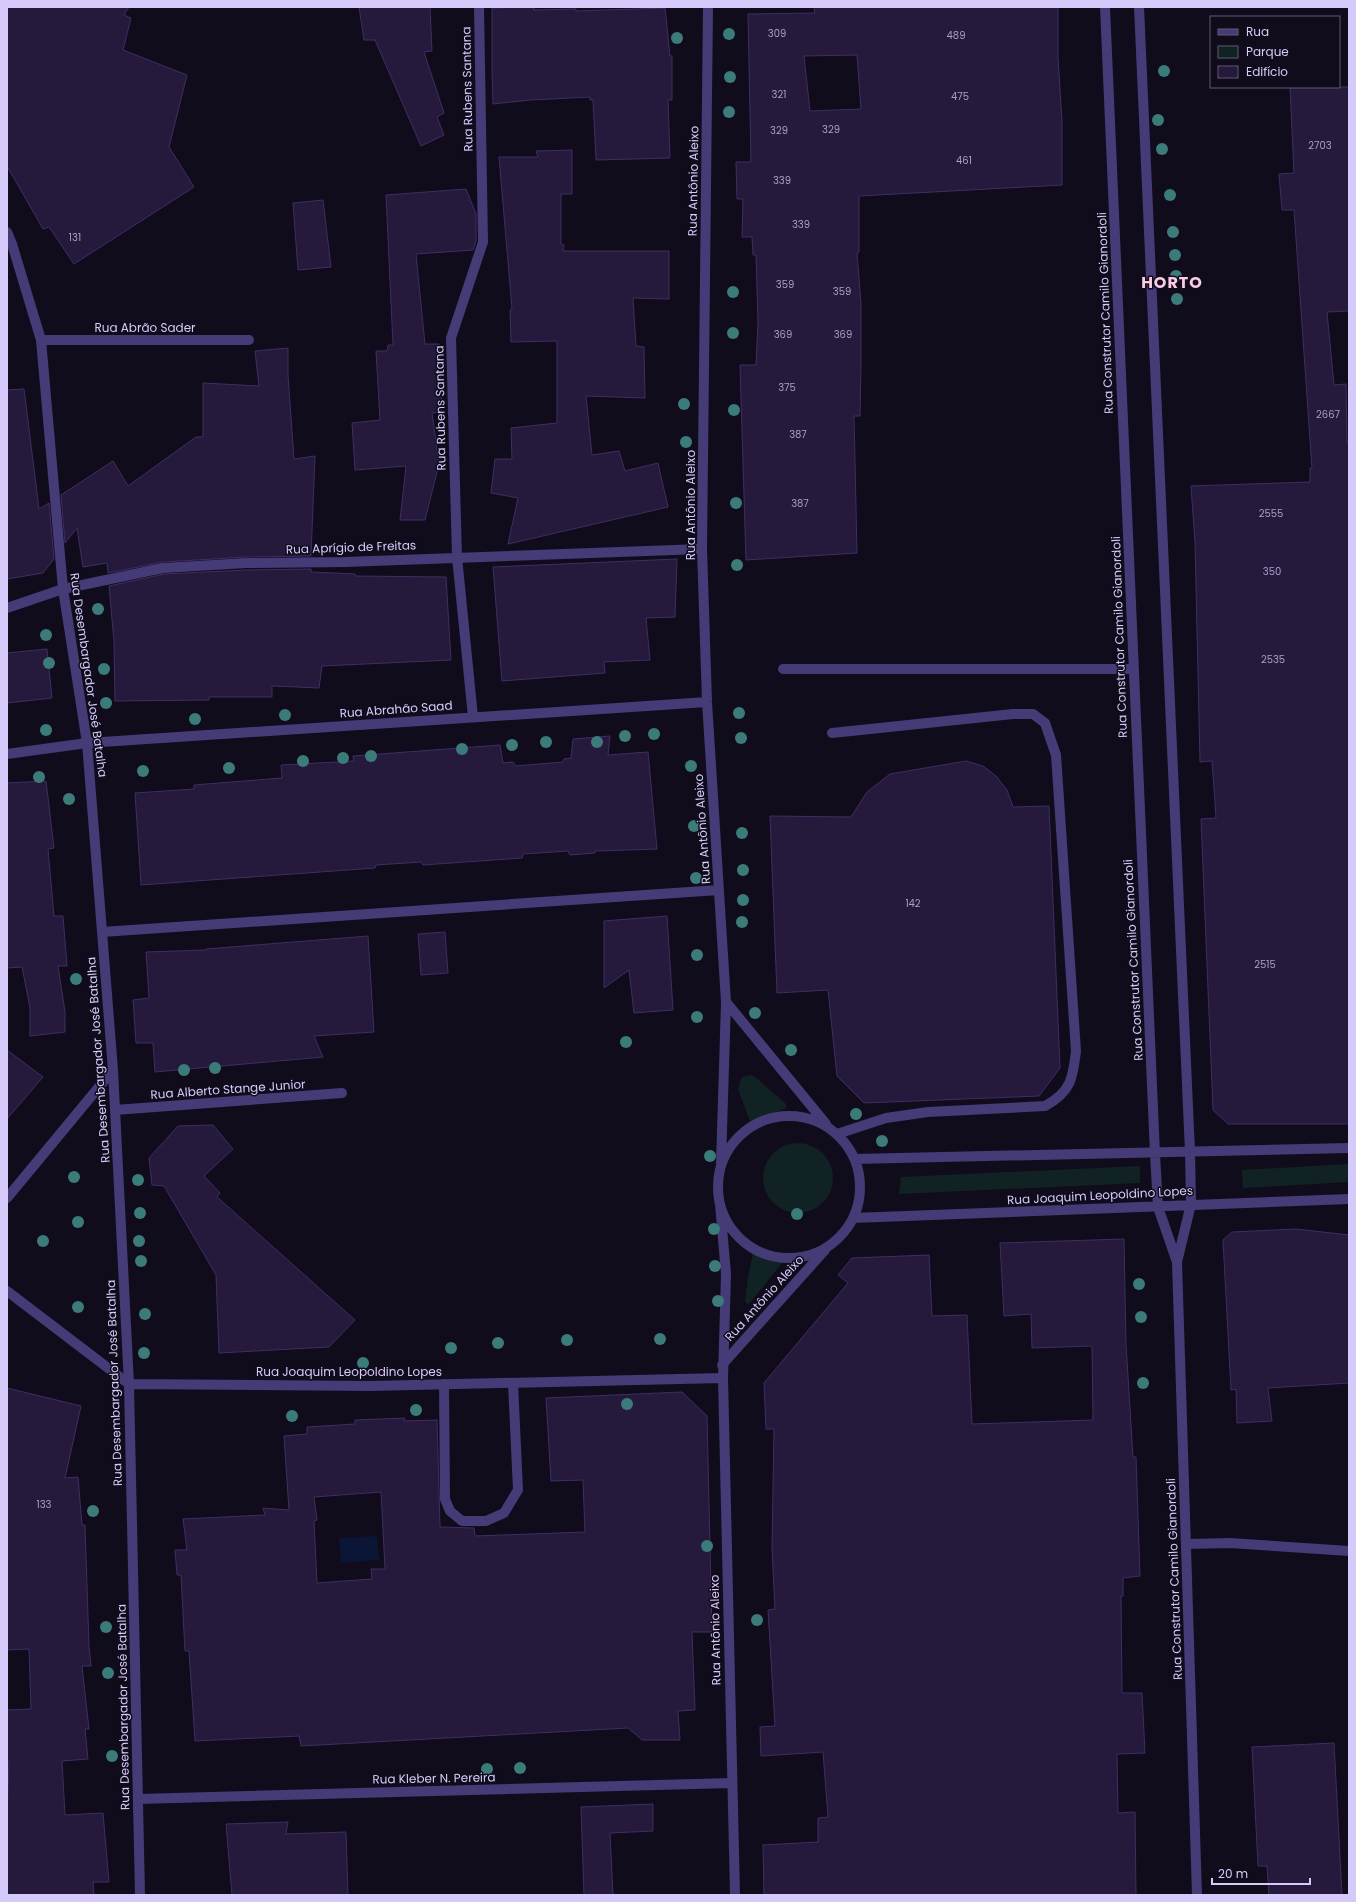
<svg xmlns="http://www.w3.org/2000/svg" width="1356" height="1902" font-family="Poppins,sans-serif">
	<rect width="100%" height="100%" fill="#110c1b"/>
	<!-- green -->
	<path fill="#102224" d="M750,1075L755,1077L786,1104V1108L752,1122L750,1121L738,1089L742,1077Z
		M763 1178a35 35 0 1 1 70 0a35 35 0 1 1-70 0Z
		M1349,1164V1182L1243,1188L1242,1170Z
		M1140,1166V1183L899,1194L901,1177Z
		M753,1253L765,1258L782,1260V1263L750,1303L747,1304L745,1301L748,1277Z"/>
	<!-- water -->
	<path fill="#0b1535" d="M377,1536L379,1560L341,1563L339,1538Z"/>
	<!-- building -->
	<path fill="#251a3b" stroke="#402d65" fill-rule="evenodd" d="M7,7H129L124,15L131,18L123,50L187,75L169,147L194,187L74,264L49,227L43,229L7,166Z
		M359,7H430L432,51L424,52L444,113L437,117L444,135L421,146L375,40H364Z
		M534,7V10L576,9V11L665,8L670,56H672V100H668L670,158L596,160L593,100H590V97L530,100L493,104L492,70V8Z
		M814,7H1058V57L1062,121V185L859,196V252L857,253L861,303V364L860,416H854L857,553L746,560L740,365H756L758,322L756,255H753L752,237H742L743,199H737L736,162H751L748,14L815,13ZM857,55L861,109L810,111L804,56Z
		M1290,87H1349V311L1327,312L1334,385L1346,384L1347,442L1349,441V1124H1228L1213,1110L1201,819L1216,818L1212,761L1200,762L1195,543L1191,486L1310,482V468H1312L1294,210H1282L1279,174L1294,173Z
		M572,150V194H561V244L564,245L563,251H669V299L633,298L636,346L644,347L645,398L586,396L592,455L619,451L625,471L658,463L668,507L508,544L518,498L491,493L495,459H512L511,428L557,423V341L511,342L510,310L512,309L499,157H538L536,151Z
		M466,189L476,214V241L473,250L416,254L425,344H439L442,412L432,413L439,464L425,520H400L406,466L355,470L352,423L380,420L376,351H387L388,345H393L386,195Z
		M323,200L331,267L298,270L293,203Z
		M288,348V375L294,459L315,456L311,556L246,557L163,562L108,573L107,563L83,567L77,528L65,543L61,495L113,461L128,486L196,437H203V383L259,386L255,351Z
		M24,389L39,509L49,503L54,559L43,573L7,579V390Z
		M677,559L675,617L646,618L650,660L604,662L605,673L502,681L493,567Z
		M311,569V572L355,574V576L446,577L451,660L322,666L319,688L272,686V697H209V700L115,701L114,642L109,586L164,574L246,570Z
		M47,649L52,698L7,703V653Z
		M610,736L608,755L648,752L657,849L595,851V853L570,855L568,851L523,854L522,858L423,865L421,862L376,865L375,868L141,885L135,793L194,789V785L282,778L281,765L354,761L353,756L500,745L503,763L513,762L516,766L563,762L564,759L571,758L573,739Z
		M966,761L983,766L996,776L1007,790L1013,807L1049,806L1060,1068L1039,1096L864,1103L837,1076L828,990L777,993L770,816L851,817L867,792L890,774Z
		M46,781L54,848L48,849L54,916H63L67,966H58L65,1012V1032L30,1036V1008L22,967L7,968V783Z
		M667,916L673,1010L634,1013L629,970L604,988V921Z
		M445,932L448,973L421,975L418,934Z
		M368,936L374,1032L314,1036L323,1057L155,1072L153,1043H136L133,1000L149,998L146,952L206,950V949Z
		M7,1050L43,1077L7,1119Z
		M213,1125L233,1149L204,1176L220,1193L217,1197L355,1320L329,1347L219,1353L216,1275L164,1186L152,1185L149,1158L178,1126Z
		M1296,1229L1349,1235V1383L1268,1388L1272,1421L1237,1423L1236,1389L1231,1390L1223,1240L1232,1232Z
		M1124,1239L1126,1344L1133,1457H1136L1140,1576L1123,1578V1596H1121L1122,1693H1142L1145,1753L1117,1754L1118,1813L1135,1812L1136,1895H764L763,1845L818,1842V1818L828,1817L823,1752L761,1756L760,1727L775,1726L768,1610L775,1609L772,1548L774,1429H766L764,1383L848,1283L838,1275L852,1258L929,1255L932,1316L967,1315L972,1424L1093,1420L1092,1346L1032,1348L1031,1314L1004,1316L1000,1243Z
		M7,1388L81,1406L65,1478L78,1477L82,1525H85L89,1646L91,1666H82L89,1729H85L88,1759L62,1761L65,1815L103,1813L109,1882H93L94,1895H7V1818L9,1761H7V1710L31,1709L29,1649L7,1650Z
		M682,1392L707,1416L712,1632H692L695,1710L678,1711L680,1740H642L628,1728L301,1746L299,1736L195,1741L189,1651H185L181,1575H177L175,1550H187L183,1519L265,1515L263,1508L289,1510L284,1436L307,1434V1427L355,1424V1420L405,1418L404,1421L437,1420L440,1527L474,1528L475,1536L585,1532L583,1480L551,1481L546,1398ZM381,1492L385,1569H371L372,1579L317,1583L314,1521L317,1520L314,1497Z
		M1334,1743L1342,1895H1269L1267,1866H1258L1252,1747Z
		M653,1804V1831L610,1833L613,1895H584L581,1807Z
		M288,1822L286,1834L346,1832L348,1895H232L226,1824Z"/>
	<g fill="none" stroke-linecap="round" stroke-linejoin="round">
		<!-- lane -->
		<path stroke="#453b77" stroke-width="10" d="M783,669H1133
			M832,733L1013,714H1033L1045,723L1056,755L1076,1051C1073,1078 1071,1092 1045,1106L928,1112L886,1118L837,1134
			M444,1384L445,1499L450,1511L462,1521H486L504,1513L518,1490L513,1383
			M1186,1544L1230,1543L1349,1551"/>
		<!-- street -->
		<path stroke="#453b77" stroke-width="10" d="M708,7L702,549L707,702L726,1002L721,1163
			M1105,7L1155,1154L1158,1207L1177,1262
			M1139,7L1190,1152L1191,1204L1177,1262L1197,1895
			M7,232L12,244L41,340L63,589L87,743L113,1070L129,1384L140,1895
			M41,340H249
			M7,608L63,589L163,568L246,563L345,562L702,549
			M473,717L457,557L451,338L483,242L479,7
			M7,754L87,743L707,702
			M102,932L719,890
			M726,1002L826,1124
			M115,1110L342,1093
			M718 1187a71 71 0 1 1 142 0a71 71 0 1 1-142 0Z
			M855,1159L1349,1148
			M7,1198L113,1070
			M720,1204L726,1274L723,1378L735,1895
			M853,1218L1349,1199
			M7,1291L129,1384L371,1386L723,1378
			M722,1365L825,1250
			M138,1799L731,1783"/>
	</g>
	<!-- trees -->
	<g fill="#3b7b7a">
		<circle cx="729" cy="34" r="6"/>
		<circle cx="677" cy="38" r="6"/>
		<circle cx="1164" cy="71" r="6"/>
		<circle cx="730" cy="77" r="6"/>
		<circle cx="729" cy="112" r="6"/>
		<circle cx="1158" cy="120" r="6"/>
		<circle cx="1162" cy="149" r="6"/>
		<circle cx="1170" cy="195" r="6"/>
		<circle cx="1173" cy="232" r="6"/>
		<circle cx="1175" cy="255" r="6"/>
		<circle cx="1176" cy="276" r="6"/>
		<circle cx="733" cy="292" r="6"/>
		<circle cx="1177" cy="299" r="6"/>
		<circle cx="733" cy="333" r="6"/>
		<circle cx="684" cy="404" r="6"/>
		<circle cx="734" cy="410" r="6"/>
		<circle cx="686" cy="442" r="6"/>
		<circle cx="736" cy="503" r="6"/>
		<circle cx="737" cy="565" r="6"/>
		<circle cx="98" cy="609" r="6"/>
		<circle cx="46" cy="635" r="6"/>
		<circle cx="49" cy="663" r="6"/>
		<circle cx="104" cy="669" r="6"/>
		<circle cx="106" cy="703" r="6"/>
		<circle cx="739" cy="713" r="6"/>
		<circle cx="285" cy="715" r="6"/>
		<circle cx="195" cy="719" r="6"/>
		<circle cx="46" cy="730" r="6"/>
		<circle cx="654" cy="734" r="6"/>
		<circle cx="625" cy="736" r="6"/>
		<circle cx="741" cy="738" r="6"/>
		<circle cx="546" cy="742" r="6"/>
		<circle cx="597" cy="742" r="6"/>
		<circle cx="512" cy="745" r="6"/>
		<circle cx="462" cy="749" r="6"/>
		<circle cx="371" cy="756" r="6"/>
		<circle cx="343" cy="758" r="6"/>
		<circle cx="303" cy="761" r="6"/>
		<circle cx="691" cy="766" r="6"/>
		<circle cx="229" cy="768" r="6"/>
		<circle cx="143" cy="771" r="6"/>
		<circle cx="39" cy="777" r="6"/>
		<circle cx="69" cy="799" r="6"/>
		<circle cx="694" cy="826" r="6"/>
		<circle cx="742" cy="833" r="6"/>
		<circle cx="743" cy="870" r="6"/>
		<circle cx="696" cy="878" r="6"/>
		<circle cx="743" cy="900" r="6"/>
		<circle cx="742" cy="922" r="6"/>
		<circle cx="697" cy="955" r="6"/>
		<circle cx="76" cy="979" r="6"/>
		<circle cx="755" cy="1013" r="6"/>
		<circle cx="697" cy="1017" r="6"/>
		<circle cx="626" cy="1042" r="6"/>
		<circle cx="791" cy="1050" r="6"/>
		<circle cx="215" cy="1068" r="6"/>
		<circle cx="184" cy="1070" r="6"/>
		<circle cx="856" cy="1114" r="6"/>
		<circle cx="882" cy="1141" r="6"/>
		<circle cx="710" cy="1156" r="6"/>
		<circle cx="74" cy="1177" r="6"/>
		<circle cx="138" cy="1180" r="6"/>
		<circle cx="140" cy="1213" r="6"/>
		<circle cx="797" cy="1214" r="6"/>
		<circle cx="78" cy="1222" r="6"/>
		<circle cx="714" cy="1229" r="6"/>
		<circle cx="43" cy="1241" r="6"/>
		<circle cx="139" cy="1241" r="6"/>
		<circle cx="141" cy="1261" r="6"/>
		<circle cx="715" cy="1266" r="6"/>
		<circle cx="1139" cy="1284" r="6"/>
		<circle cx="718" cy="1301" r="6"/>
		<circle cx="78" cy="1307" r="6"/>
		<circle cx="145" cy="1314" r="6"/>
		<circle cx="1141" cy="1317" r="6"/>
		<circle cx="660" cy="1339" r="6"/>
		<circle cx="567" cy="1340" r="6"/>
		<circle cx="498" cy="1343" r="6"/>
		<circle cx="451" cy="1348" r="6"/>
		<circle cx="144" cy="1353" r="6"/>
		<circle cx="363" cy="1363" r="6"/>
		<circle cx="1143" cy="1383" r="6"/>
		<circle cx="627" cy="1404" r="6"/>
		<circle cx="416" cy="1410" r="6"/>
		<circle cx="292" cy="1416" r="6"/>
		<circle cx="93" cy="1511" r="6"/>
		<circle cx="707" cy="1546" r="6"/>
		<circle cx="757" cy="1620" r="6"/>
		<circle cx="106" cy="1627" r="6"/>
		<circle cx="108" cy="1673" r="6"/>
		<circle cx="112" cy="1756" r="6"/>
		<circle cx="520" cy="1768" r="6"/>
		<circle cx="487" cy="1769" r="6"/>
	</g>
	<g text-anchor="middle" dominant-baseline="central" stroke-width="3" stroke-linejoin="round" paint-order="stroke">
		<!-- number labels -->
		<g font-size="10" fill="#aa9ecb">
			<text x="777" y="33">309</text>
			<text x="956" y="35">489</text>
			<text x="779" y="94">321</text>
			<text x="960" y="96">475</text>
			<text x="831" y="129">329</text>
			<text x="779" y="130">329</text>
			<text x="1320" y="145">2703</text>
			<text x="964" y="160">461</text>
			<text x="782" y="180">339</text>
			<text x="801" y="224">339</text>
			<text x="75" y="237">131</text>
			<text x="785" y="284">359</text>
			<text x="842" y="291">359</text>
			<text x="783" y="334">369</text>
			<text x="843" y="334">369</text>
			<text x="787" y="387">375</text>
			<text x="1328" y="414">2667</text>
			<text x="798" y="434">387</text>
			<text x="800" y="503">387</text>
			<text x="1271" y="513">2555</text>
			<text x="1272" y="571">350</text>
			<text x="1273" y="659">2535</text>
			<text x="913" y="903">142</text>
			<text x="1265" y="964">2515</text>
			<text x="44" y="1504">133</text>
		</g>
		<!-- street labels -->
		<g font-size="12" fill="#d6cafb" stroke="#110c1b">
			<text transform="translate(467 89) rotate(-91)">Rua Rubens Santana</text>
			<text transform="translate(693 181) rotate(-89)">Rua Antônio Aleixo</text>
			<text transform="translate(1105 313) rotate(-92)">Rua Construtor Camilo Gianordoli</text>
			<text x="145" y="327">Rua Abrão Sader</text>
			<text transform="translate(440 408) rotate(-91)">Rua Rubens Santana</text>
			<text transform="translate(690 505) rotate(-90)">Rua Antônio Aleixo</text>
			<text transform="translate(351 547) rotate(-2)">Rua Aprígio de Freitas</text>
			<text transform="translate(1119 637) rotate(-92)">Rua Construtor Camilo Gianordoli</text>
			<text transform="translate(89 675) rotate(82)">Rua Desembargador José Batalha</text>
			<text transform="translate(396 709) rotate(-4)">Rua Abrahão Saad</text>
			<text transform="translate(702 829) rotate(-94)">Rua Antônio Aleixo</text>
			<text transform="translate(1133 960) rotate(-93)">Rua Construtor Camilo Gianordoli</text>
			<text transform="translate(98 1060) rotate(-94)">Rua Desembargador José Batalha</text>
			<text transform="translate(228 1089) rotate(-4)">Rua Alberto Stange Junior</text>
			<text transform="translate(1100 1195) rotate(-3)">Rua Joaquim Leopoldino Lopes</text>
			<text transform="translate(764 1298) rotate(-48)">Rua Antônio Aleixo</text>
			<text x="349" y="1371">Rua Joaquim Leopoldino Lopes</text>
			<text transform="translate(114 1383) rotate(-92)">Rua Desembargador José Batalha</text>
			<text transform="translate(1174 1579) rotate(-92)">Rua Construtor Camilo Gianordoli</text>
			<text transform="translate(715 1630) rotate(-91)">Rua Antônio Aleixo</text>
			<text transform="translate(123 1707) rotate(-91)">Rua Desembargador José Batalha</text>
			<text transform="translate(434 1778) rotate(-1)">Rua Kleber N. Pereira</text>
		</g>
		<!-- district labels -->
		<g font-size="16" font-weight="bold" letter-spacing="1" fill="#fbcce4" stroke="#110c1b">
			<text x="1172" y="282">HORTO</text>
		</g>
	</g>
	<!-- border -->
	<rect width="1356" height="1902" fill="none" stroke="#d6cafb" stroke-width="16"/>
	<!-- legend -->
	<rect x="1210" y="16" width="130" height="72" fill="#110c1b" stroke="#605875"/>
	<rect x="1218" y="29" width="20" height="6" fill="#453b77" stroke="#605875"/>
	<text x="1246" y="36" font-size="12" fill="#d6cafb">Rua</text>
	<rect x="1218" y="46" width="20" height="12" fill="#102224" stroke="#605875"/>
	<text x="1246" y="56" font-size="12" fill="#d6cafb">Parque</text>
	<rect x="1218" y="66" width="20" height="12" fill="#251a3b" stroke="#605875"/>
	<text x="1246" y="76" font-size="12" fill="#d6cafb">Edifício</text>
	<!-- scale -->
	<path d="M1212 1878v6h98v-6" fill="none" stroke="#d6cafb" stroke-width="2"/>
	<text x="1218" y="1878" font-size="12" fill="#d6cafb" stroke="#110c1b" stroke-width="3" paint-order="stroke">20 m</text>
</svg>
